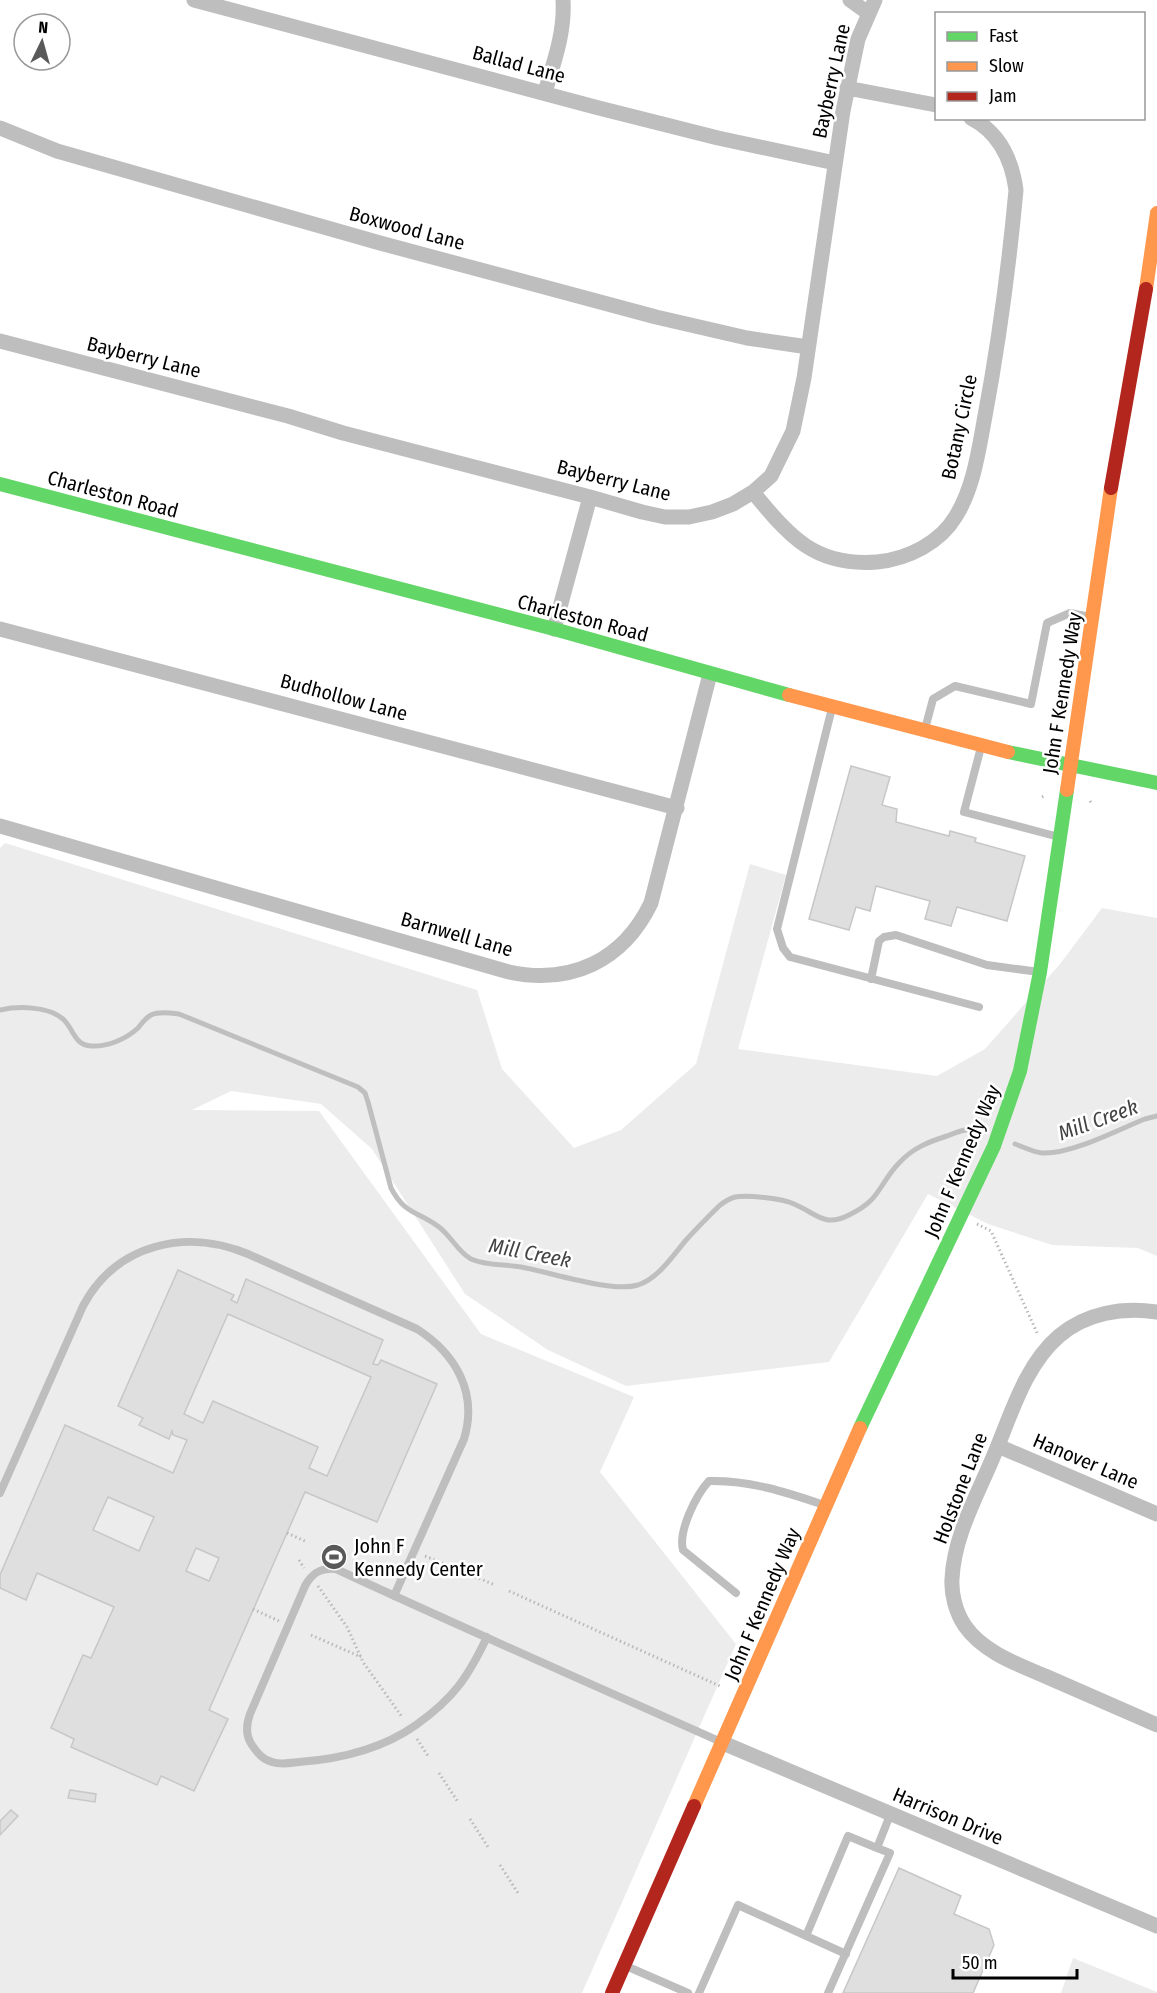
<svg xmlns="http://www.w3.org/2000/svg" width="1157" height="1993" font-family="'Fira Sans Condensed',sans-serif">
	<rect width="100%" height="100%" fill="#fff"/>
	<!-- green -->
	<path fill="#ececec" d="M5,843L477,990L502,1069L574,1148L621,1130L696,1064L750,864L786,875L738,1049L937,1076L985,1049L1060,964L1102,908L1157,918V1256L1138,1248L1052,1245L988,1224L928,1194L829,1362L626,1386L548,1350L465,1294L372,1149L321,1104L231,1091L192,1110L319,1111L481,1334L634,1397L600,1472L736,1644L582,1993H0V848Z
		M1073,1958L1157,1992V1993H1061Z"/>
	<g fill="none" stroke-linecap="round" stroke-linejoin="round">
		<!-- stream -->
		<path stroke="#bfbfbf" stroke-width="5" d="M0,1010C18,1006 48,1006 63,1019C74,1029 74,1045 91,1046C108,1047 126,1039 138,1028C141,1024 147,1017 151,1015C159,1011 171,1013 179,1014L358,1087L365,1093L368,1102L391,1188C405,1215 418,1211 439,1227C451,1236 458,1252 471,1259C486,1266 505,1264 521,1267C550,1272 611,1293 638,1285C659,1278 673,1255 687,1239C697,1228 708,1217 719,1206C724,1202 728,1199 735,1197C747,1195 782,1198 794,1204C816,1213 824,1228 849,1215C881,1200 878,1185 899,1163C913,1148 928,1142 947,1136C958,1132 966,1128 978,1130
			M1015,1144C1024,1147 1033,1152 1042,1153C1070,1155 1117,1130 1145,1119L1157,1116"/>
	</g>
	<!-- building -->
	<path fill="#dfdfdf" stroke="#c7c7c7" stroke-width="1.5" fill-rule="evenodd" d="M851,766L890,777L882,805L897,809L896,822L949,836L950,831L976,838L975,842L1025,856L1007,921L957,907L951,926L925,919L930,901L876,886L870,911L856,907L849,930L809,919Z
		M178,1270L234,1295L231,1300L237,1303L246,1279L383,1340L373,1364L378,1365L381,1360L437,1384L377,1522L305,1492L209,1710L228,1719L194,1791L161,1776L157,1785L71,1747L74,1739L51,1728L83,1655L91,1658L114,1607L37,1573L26,1600L0,1588V1575L65,1425L173,1473L187,1440L173,1435L172,1431L169,1439L139,1425L143,1418L118,1406ZM228,1314L371,1377L327,1476L309,1468L318,1447L213,1401L203,1423L184,1414ZM108,1497L154,1517L139,1551L93,1530ZM196,1548L219,1558L209,1581L186,1571Z
		M70,1790L96,1794L95,1802L68,1798Z
		M11,1810L18,1816L0,1835V1821Z
		M899,1868L961,1896L954,1914L989,1929L994,1945L973,1993H843Z"/>
	<g fill="none" stroke-linecap="round" stroke-linejoin="round">
		<!-- path -->
		<path stroke="#b9b9b9" stroke-width="3" stroke-dasharray="1.5 3" stroke-linecap="butt" d="M1042,797L1044,796
			M1090,801L1092,804
			M977,1224L991,1231L1038,1335
			M287,1533L307,1542
			M425,1556L495,1585
			M299,1560L304,1568
			M318,1586L347,1627L363,1662L402,1717
			M509,1591L722,1687
			M253,1609L279,1621
			M311,1635L361,1657
			M417,1739L428,1756
			M439,1773L458,1802
			M470,1819L488,1847
			M500,1865L518,1893"/>
		<!-- lane -->
		<path stroke="#bebebe" stroke-width="8" d="M832,708L777,929L783,948L790,957L979,1007
			M925,729L933,699L955,686L1031,704L1047,623L1070,613L1091,617
			M981,747L964,812L1059,837
			M871,979L879,941L884,937L896,935L987,965L1039,972
			M0,1493L83,1306C116,1244 186,1228 248,1254L417,1329C456,1354 478,1393 464,1439L394,1596
			M736,1593L683,1550C678,1531 696,1495 709,1481C749,1480 786,1492 824,1505
			M487,1637C468,1677 454,1698 416,1725C382,1749 341,1759 299,1762C290,1763 281,1765 272,1762C263,1760 257,1753 252,1745C245,1735 246,1725 250,1714L305,1586C312,1573 321,1567 336,1569C463,1628 591,1684 719,1741
			M806,1936L848,1836L877,1848
			M626,1966L688,1993
			M699,1993L738,1905L846,1954
			M828,1993L890,1853L877,1848L890,1815"/>
		<!-- street -->
		<path stroke="#bebebe" stroke-width="15" d="M194,0L595,107L718,138L835,163
			M850,0L868,13
			M847,88L936,105
			M545,92C554,62 565,32 563,0
			M0,128L57,151L380,243L656,317L747,338L808,347
			M0,341L288,416L343,433L590,497L642,512L665,517H689L712,512L733,504L753,492L771,476L793,431L804,378L843,111L858,39L875,0
			M753,492C789,536 815,567 877,562C908,559 940,543 956,516C974,487 979,448 985,416C999,341 1009,266 1016,190C1012,160 1000,133 971,118
			M0,629L677,808
			M554,629L590,497
			M0,826L509,972C571,985 623,961 651,903L710,674
			M1157,1312C1122,1307 1086,1313 1059,1336C1025,1365 1011,1415 994,1455C978,1494 954,1535 952,1579C951,1594 956,1613 965,1626C983,1652 1017,1664 1045,1676C1082,1692 1119,1708 1157,1725
			M998,1446L1157,1514
			M723,1743L1157,1926"/>
		<!-- fast -->
		<path stroke="#63d668" stroke-width="14" d="M0,484L554,629L789,695
			M1008,752L1157,783
			M860,1428L994,1146L1020,1071L1040,972L1067,790"/>
		<!-- slow -->
		<path stroke="#ff974d" stroke-width="14" d="M1146,289L1157,213
			M789,695L1008,752
			M1067,790L1111,488
			M694,1806L860,1428"/>
		<!-- jam -->
		<path stroke="#b3261e" stroke-width="14" d="M1111,488L1146,289
			M612,1993L694,1806"/>
	</g>
	<!-- icons -->
	<defs>
		<g id="stadium-disc" transform="scale(1.35)"><circle r="9.5" fill="#595959" stroke="#fff"/><path d="M0-5a6.5 5 0 1 0 0 10a6.5 5 0 1 0 0-10ZM-3.5-1.8h7v3.6h-7Z" fill="#fff"/></g>
	</defs>
	<g fill-rule="evenodd">
		<use href="#stadium-disc" x="334" y="1557"/>
	</g>
	<g text-anchor="middle" dominant-baseline="central" stroke-width="5" stroke-linejoin="round" paint-order="stroke">
		<!-- street labels -->
		<g font-size="20" fill="#000" stroke="#fff">
			<text transform="translate(519 64) rotate(15)">Ballad Lane</text>
			<text transform="translate(831 81) rotate(-78)">Bayberry Lane</text>
			<text transform="translate(407 228) rotate(15)">Boxwood Lane</text>
			<text transform="translate(144 357) rotate(14)">Bayberry Lane</text>
			<text transform="translate(959 427) rotate(-78)">Botany Circle</text>
			<text transform="translate(614 480) rotate(14)">Bayberry Lane</text>
			<text transform="translate(113 494) rotate(15)">Charleston Road</text>
			<text transform="translate(583 618) rotate(15)">Charleston Road</text>
			<text transform="translate(1062 693) rotate(-81)">John F Kennedy Way</text>
			<text transform="translate(344 697) rotate(15)">Budhollow Lane</text>
			<text transform="translate(457 934) rotate(16)">Barnwell Lane</text>
			<text transform="translate(962 1161) rotate(-67)">John F Kennedy Way</text>
			<text transform="translate(1086 1461) rotate(23)">Hanover Lane</text>
			<text transform="translate(960 1488) rotate(-69)">Holstone Lane</text>
			<text transform="translate(762 1604) rotate(-67)">John F Kennedy Way</text>
			<text transform="translate(948 1816) rotate(23)">Harrison Drive</text>
		</g>
		<!-- poi labels -->
		<g font-size="20" fill="#000" stroke="#fff" text-anchor="start">
			<text x="354" y="1546">John F<tspan x="354" dy="23">Kennedy Center</tspan></text>
		</g>
		<!-- water labels -->
		<g font-size="21" font-style="italic" fill="#444" stroke="#fff">
			<text transform="translate(1098 1120) rotate(-20)">Mill Creek</text>
			<text transform="translate(530 1253) rotate(11)">Mill Creek</text>
		</g>
	</g>
	<!-- legend -->
	<rect x="935" y="12" width="210" height="108" fill="#ffffff" stroke="#999999" stroke-width="1.5"/>
	<rect x="947" y="32" width="30" height="9" fill="#63d668" stroke="#999999" stroke-width="1.5"/>
	<text x="989" y="42" font-size="18" fill="#000000">Fast</text>
	<rect x="947" y="62" width="30" height="9" fill="#ff974d" stroke="#999999" stroke-width="1.5"/>
	<text x="989" y="72" font-size="18" fill="#000000">Slow</text>
	<rect x="947" y="92" width="30" height="9" fill="#b3261e" stroke="#999999" stroke-width="1.5"/>
	<text x="989" y="102" font-size="18" fill="#000000">Jam</text>
	<!-- north arrow -->
	<g transform="translate(42 42) rotate(5)"><circle r="28" fill="#ffffff" stroke="#999999" stroke-width="1.5"/>
	<path d="M0-4.5L10 22L0 15L-10 22Z" fill="#595959"/>
	<text y="-9" font-size="16" font-weight="bold" text-anchor="middle" fill="#000000">N</text>
	</g>
	<!-- scale -->
	<path d="M953 1969v9h124v-9" fill="none" stroke="#000000" stroke-width="3"/>
	<text x="962" y="1969" font-size="18" fill="#000000" stroke="#ffffff" stroke-width="4.5" paint-order="stroke">50 m</text>
</svg>
